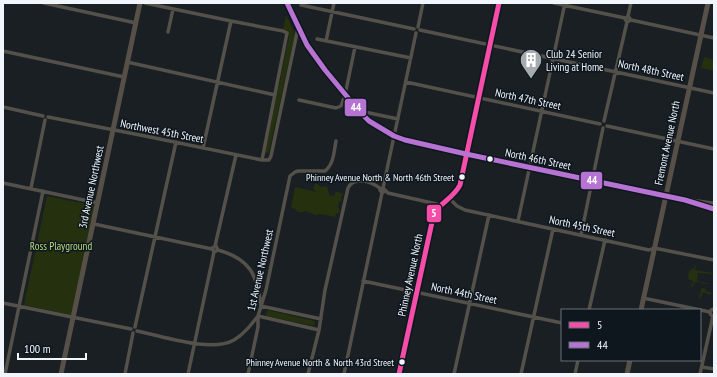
<svg xmlns="http://www.w3.org/2000/svg" width="717" height="377" font-family="'PT Sans Narrow',sans-serif">
	<rect width="100%" height="100%" fill="#1a1f24"/>
	<!-- green -->
	<path fill="#24300e" d="M286,15L295,34L269,152L266,154L265,151L289,37L287,31L283,29Z
		M704,57L714,60V71L701,68Z
		M315,184H317L321,187L327,186L329,195L334,196L336,191L343,194L341,197L342,201L339,202L338,206L340,212L336,214L335,217L321,214L315,215L305,211L304,212H298L295,209L291,208L295,187L316,192L313,188Z
		M47,196L95,206L72,315L24,305Z
		M696,262L695,270L714,273V274L698,273L697,281L710,284H703L702,288L705,289L706,291L712,293L710,295L703,292L701,298H699L703,283L694,282L693,287L691,286L693,281L688,279L689,271H691V269H694Z
		M267,310L315,321L314,326L266,316Z"/>
	<g fill="none" stroke-linecap="round" stroke-linejoin="round">
		<!-- street -->
		<path stroke="#53514a" stroke-width="3.5" d="M44,3L136,23
			M145,3L231,21L283,31L287,33L262,160
			M554,3L625,18
			M301,5L414,29
			M628,16L631,3
			M631,20L628,16L625,19L627,22L631,20L714,38
			M418,27L423,3
			M420,30L714,93
			M168,32L173,9
			M317,39L411,58
			M326,41L334,3
			M3,51L124,77
			M127,62L275,95
			M406,82L600,124
			M299,100L336,108L341,106L345,95L355,47
			M3,107L43,116
			M360,111L398,119
			M48,117L145,136L262,160H269L271,156L298,28
			M604,121L627,22
			M607,126L714,149
			M203,148L231,21
			M3,183L98,203
			M31,188L45,120
			M383,188L416,33
			M385,191L382,193L380,190L383,188L388,193L441,205
			M450,199L457,206L465,210L649,250L654,248L714,260
			M518,221L565,3
			M94,224L212,249
			M581,235L603,128
			M215,246L236,155
			M218,250L214,252L212,248L216,246L218,250C250,259 257,274 261,306L321,319
			M363,281L562,323
			M643,298L710,312
			M3,303L131,329
			M714,309L711,310L710,313L711,315L714,316
			M589,310L605,240
			M135,327L176,142
			M137,331C163,336 211,353 234,340C244,334 251,325 258,316L319,330
			M702,367L714,369
			M5,374L43,191
			M125,374L133,333
			M188,374L214,252
			M248,374L258,327V316L266,290L290,176L295,172L298,171H325C334,164 334,151 336,141
			M308,374L319,330L325,290L348,188C355,175 372,182 381,189
			M344,374L382,193
			M454,374L489,215
			M521,374L553,229
			M575,374L578,360
			M700,374L713,316"/>
		<!-- secondary -->
		<path stroke="#565048" stroke-width="5" d="M287,3L307,45L325,70L359,111L369,121L394,136L405,140L466,154L685,200L714,204
			M701,205L714,209
			M641,310L708,3
			M61,374L140,3
			M399,374L434,213C441,201 454,200 460,185L499,3
			M627,374L630,360"/>
		<!-- bus-1 casing -->
		<g stroke="#0e161e" stroke-width="8">
			<path id="bus-1" d="M399,374L434,213C442,202 454,197 460,185L499,3"/>
		</g>
		<!-- bus-2 casing -->
		<g stroke="#0e161e" stroke-width="8">
			<path id="bus-2" d="M287,3L307,45L325,70L359,111L369,121L394,136L405,140L466,154L685,200L714,209"/>
		</g>
		<!-- bus-1 -->
		<use href="#bus-1" stroke="#f54da8" stroke-width="5"/>
		<!-- bus-2 -->
		<use href="#bus-2" stroke="#b673d3" stroke-width="5"/>
	</g>
	<!-- icons -->
	<defs>
		<g id="building-pin" transform="scale(1.15)"><path d="M0 17L-7.5 6A9.5 9.5 0 1 1 7.5 6Z" fill="#a5abb0" stroke="#0e161e"/><path d="M-4-6H4V6H1V3H-1V6H-4ZM-2.5-4.3h1.7v1.8h-1.7ZM.8-4.3h1.7v1.8H.8ZM-2.5-1h1.7V.8h-1.7ZM.8-1h1.7V.8H.8Z" fill="#fff"/></g>
	</defs>
	<g fill-rule="evenodd">
		<use href="#building-pin" x="531" y="60"/>
	</g>
	<!-- markers -->
	<g fill="#f0f6fb" stroke="#0e161e" stroke-width="1.5">
		<circle cx="490" cy="159" r="3.5"/>
		<circle cx="462" cy="177" r="3.5"/>
		<circle cx="402" cy="362" r="3.5"/>
	</g>
	<g text-anchor="middle" dominant-baseline="central" stroke-width="3" stroke-linejoin="round" paint-order="stroke">
		<!-- bus labels -->
		<g font-size="10" fill="#f0f6fb" stroke="#0e161e" text-anchor="end">
			<text x="454" y="177">Phinney Avenue North &amp; North 46th Street</text>
			<text x="394" y="362">Phinney Avenue North &amp; North 43rd Street</text>
		</g>
		<!-- poi labels -->
		<g font-size="11" fill="#f0f6fb" stroke="#0e161e" text-anchor="start">
			<text x="546" y="54">Club 24 Senior<tspan x="546" dy="13">Living at Home</tspan></text>
		</g>
		<!-- street labels -->
		<g font-size="11" fill="#f0f6fb" stroke="#0e161e">
			<text transform="translate(651 70) rotate(12)">North 48th Street</text>
			<text transform="translate(528 99) rotate(12)">North 47th Street</text>
			<text transform="translate(162 131) rotate(11)">Northwest 45th Street</text>
			<text transform="translate(667 143) rotate(-78)">Fremont Avenue North</text>
			<text transform="translate(538 159) rotate(12)">North 46th Street</text>
			<text transform="translate(91 187) rotate(-78)">3rd Avenue Northwest</text>
			<text transform="translate(582 226) rotate(12)">North 45th Street</text>
			<text transform="translate(260 270) rotate(-77)">1st Avenue Northwest</text>
			<text transform="translate(410 275) rotate(-78)">Phinney Avenue North</text>
			<text transform="translate(464 293) rotate(12)">North 44th Street</text>
		</g>
		<!-- park labels -->
		<g font-size="11" fill="#b6da7f" stroke="#0e161e">
			<text x="61" y="246">Ross Playground</text>
		</g>
	</g>
	<g stroke="#0e161e" stroke-width="1.5">
		<rect x="344" y="98" width="23" height="19" rx="4" fill="#b673d3"/>
		<rect x="580" y="171" width="23" height="19" rx="4" fill="#b673d3"/>
		<rect x="426" y="204" width="16" height="19" rx="4" fill="#f54da8"/>
	</g>
	<g font-size="11" text-anchor="middle" font-weight="bold" fill="#fff">
		<text x="356" y="111">44</text>
		<text x="592" y="184">44</text>
		<text x="434" y="217">5</text>
	</g>
	<!-- border -->
	<rect width="717" height="377" fill="none" stroke="#f0f6fb" stroke-width="8"/>
	<!-- legend -->
	<rect x="561" y="309" width="140" height="52" fill="#0e161e" stroke="#687076"/>
	<rect x="569" y="322" width="20" height="6" fill="#f54da8" stroke="#687076"/>
	<text x="597" y="329" font-size="12" fill="#f0f6fb">5</text>
	<rect x="569" y="342" width="20" height="6" fill="#b673d3" stroke="#687076"/>
	<text x="597" y="349" font-size="12" fill="#f0f6fb">44</text>
	<!-- scale -->
	<path d="M18 353v6h68v-6" fill="none" stroke="#f0f6fb" stroke-width="2"/>
	<text x="24" y="353" font-size="12" fill="#f0f6fb" stroke="#0e161e" stroke-width="3" paint-order="stroke">100 m</text>
</svg>
